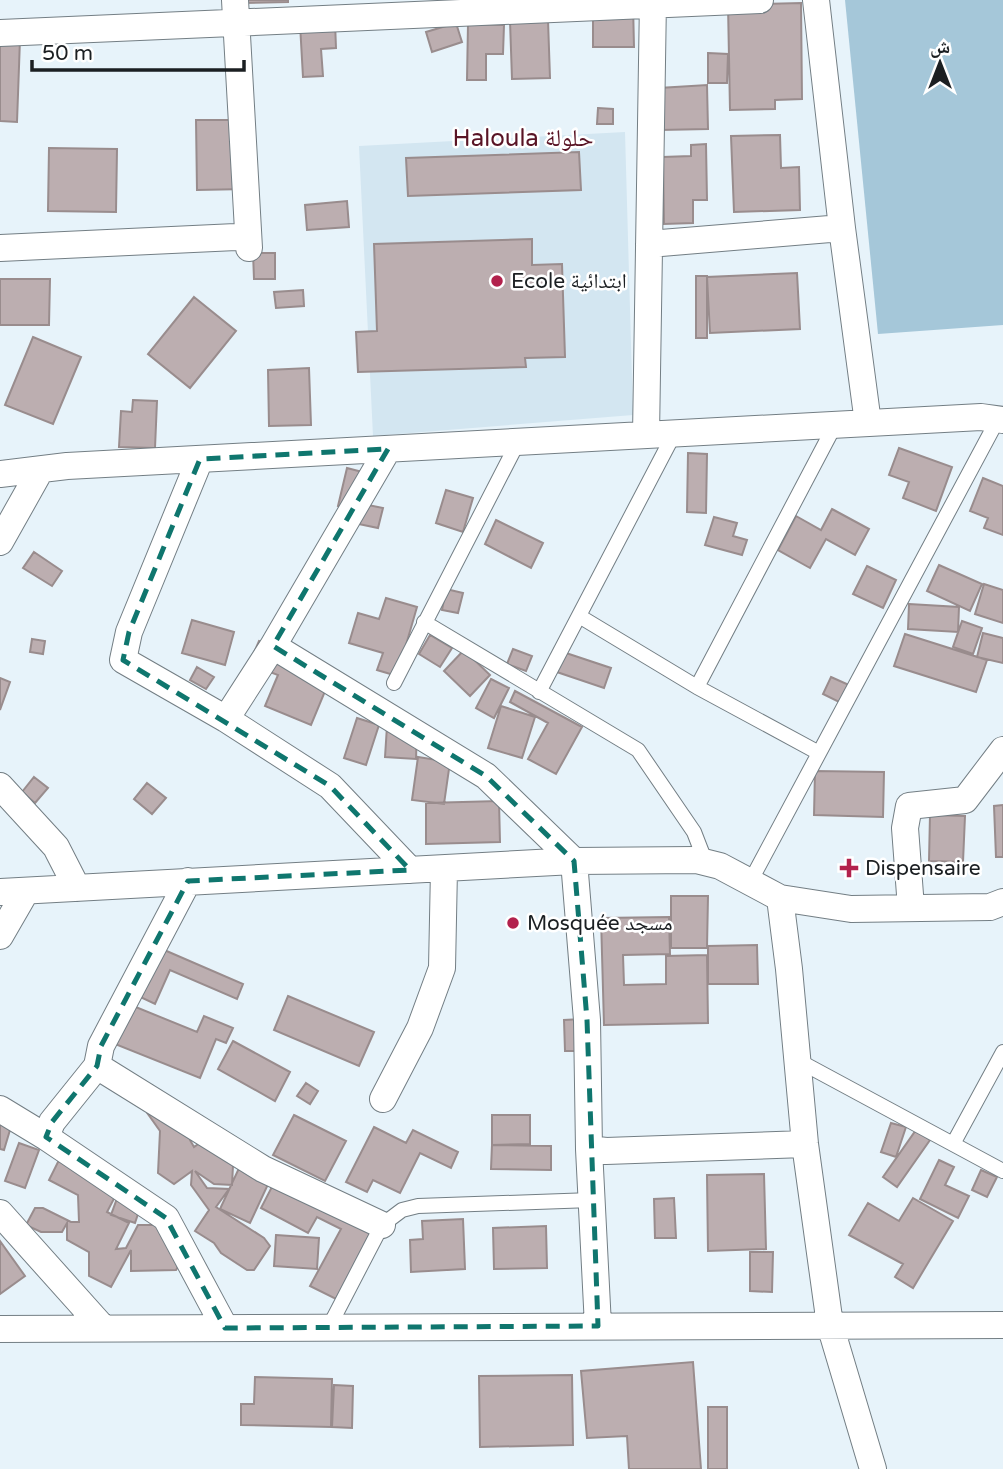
<svg xmlns="http://www.w3.org/2000/svg" width="1003" height="1469" font-family="'Varela Round','Noto Naskh Arabic',sans-serif">
	<rect width="100%" height="100%" fill="#e7f3fa"/>
	<!-- built -->
	<path fill="#d3e6f1" d="M625,132L633,415L373,436L359,146Z"/>
	<!-- green -->
	<path fill="#a5c7d9" d="M845,0H1003V325L878,334Z"/>
	<!-- building -->
	<path fill="#bcaeb0" stroke="#998c8d" stroke-width="2" d="M243,0H288V2L243,3Z
		M801,3L802,99L775,100V109L730,110L728,5Z
		M633,4L634,47H593V5Z
		M548,20L550,78L512,79L510,21Z
		M335,22L336,48L321,49L323,76L303,77L300,24Z
		M456,23L462,42L432,52L426,32Z
		M468,24L504,25L503,54H486V80H467Z
		M0,39H20L17,122L0,121Z
		M708,53L728,54L727,83H708Z
		M707,85L708,129L660,130L659,88Z
		M598,108L613,109V124H597Z
		M196,120H246V189L197,190Z
		M780,135L781,168L799,167L800,210L734,212L731,136Z
		M706,144L707,200H693V223L664,224L663,157L691,156V145Z
		M49,148L117,149L116,212L48,211Z
		M579,152L581,190L408,196L406,158Z
		M347,201L349,227L307,230L305,205Z
		M532,239V265L562,264L565,357L525,358L526,367L358,372L356,332L377,331L374,244Z
		M253,253H275V279H254Z
		M797,273L800,329L710,333L707,277Z
		M696,276H707V338H696Z
		M0,279H50L49,325H0Z
		M303,290L304,306L276,308L274,292Z
		M194,297L236,331L190,388L148,354Z
		M33,337L81,357L53,424L5,405Z
		M309,368L311,425L269,426L268,370Z
		M133,400L157,401L155,448L119,447L121,411L132,412Z
		M899,448L952,467L936,511L903,498L909,482L889,475Z
		M688,453L707,454L706,513L687,512Z
		M347,468L370,474L363,504L383,508L378,528L349,522L352,509L338,506Z
		M983,478L1003,486V535L984,528L988,518L970,511Z
		M446,490L473,498L463,532L436,523Z
		M832,509L869,529L855,555L826,539L810,568L778,550L796,516L821,530Z
		M714,517L737,523L733,536L747,540L742,555L705,545Z
		M496,520L543,543L531,568L485,544Z
		M34,552L62,571L52,586L23,568Z
		M939,565L982,584L970,611L927,591Z
		M867,566L896,580L883,608L853,594Z
		M984,584L1003,590V623L975,614Z
		M446,589L463,593L458,613L442,610Z
		M386,598L417,607L397,676L377,670L383,653L349,643L358,613L379,619Z
		M909,604L959,607L958,632L908,629Z
		M192,620L234,632L225,665L182,653Z
		M962,621L982,628L973,654L953,647Z
		M983,633L1003,638V663L977,657Z
		M905,634L987,660L976,692L894,666Z
		M430,635L452,648L440,667L419,654Z
		M32,639L45,641L43,654L30,652Z
		M259,641L333,672L311,725L265,706L278,675L249,664Z
		M513,649L532,656L526,671L507,664Z
		M554,649L611,668L604,688L548,669Z
		M464,650L490,675L470,696L444,671Z
		M197,667L214,677L206,689L190,680Z
		M831,677L849,685L841,703L823,694Z
		M0,678L10,682L0,710Z
		M491,679L509,688L494,718L476,708Z
		M515,691L582,727L556,774L528,759L548,723L510,702Z
		M501,706L535,717L522,758L488,748Z
		M357,718L379,725L366,765L344,758Z
		M387,726L417,727L416,759L385,757Z
		M418,757L450,762L444,804L412,800Z
		M815,771L884,772L883,817L814,815Z
		M34,777L48,788L35,803L22,792Z
		M147,783L166,798L152,814L134,799Z
		M499,801L500,842L426,844V803Z
		M1003,805V857H996L994,806Z
		M930,815L965,816L963,862L929,861Z
		M671,896H708L707,948H671Z
		M669,917L670,954L623,955L624,985L666,984V956L707,955L708,1023L604,1025L601,918Z
		M757,945L758,984H708V946Z
		M155,946L243,984L237,999L170,970L155,1004L134,994Z
		M288,996L374,1032L359,1066L274,1030Z
		M121,1001L197,1032L204,1016L233,1028L226,1043L216,1039L200,1078L105,1040Z
		M582,1019L583,1051H565L564,1020Z
		M233,1041L290,1072L275,1101L218,1069Z
		M306,1083L318,1091L310,1104L297,1096Z
		M148,1114L191,1116L190,1140L194,1147L211,1135L234,1146L232,1185L214,1184L195,1171L207,1188L229,1189L216,1207L264,1238L270,1246L254,1270H247L221,1253L214,1243L195,1231L209,1210L191,1185L192,1171L174,1184L158,1173L160,1131Z
		M294,1115L346,1141L325,1181L273,1155Z
		M492,1115H530V1144L492,1145Z
		M0,1116L13,1120L4,1150L0,1149Z
		M891,1123L906,1127L896,1157L881,1152Z
		M374,1127L406,1143L413,1130L458,1152L451,1168L420,1153L400,1193L373,1180L367,1192L346,1182Z
		M916,1130L930,1140L897,1187L883,1177Z
		M19,1143L39,1150L25,1188L5,1181Z
		M492,1145L551,1146V1170L491,1169Z
		M65,1148L120,1187L107,1212L129,1223L116,1249L126,1248L138,1225H160L179,1265L176,1270L131,1271V1250L111,1287L89,1276V1252L67,1240V1223L62,1232H41L26,1225L35,1208H43L71,1222H79L78,1195L49,1180Z
		M939,1160L954,1167L945,1185L969,1196L958,1218L920,1199Z
		M240,1166L270,1180L250,1223L220,1209Z
		M981,1170L997,1177L987,1197L972,1190Z
		M764,1174L766,1249L708,1251L707,1175Z
		M276,1179L372,1230L336,1299L310,1286L341,1229L317,1217L308,1233L261,1208Z
		M123,1182L146,1190L135,1223L111,1215Z
		M674,1198L676,1238H655L654,1199Z
		M913,1198L953,1221L913,1288L895,1277L903,1264L849,1235L868,1203L899,1221Z
		M463,1219L465,1269L411,1272L410,1240L423,1239L422,1221Z
		M546,1226L547,1268L494,1269L493,1228Z
		M276,1235L319,1238L317,1269L274,1266Z
		M0,1241L25,1276L0,1294Z
		M750,1252H773L772,1292L750,1291Z
		M693,1362L701,1469H629L627,1436L587,1438L581,1371Z
		M572,1375L573,1445L480,1447L479,1376Z
		M255,1377L332,1379L331,1427L241,1425V1404H254Z
		M334,1385L353,1386L352,1428L332,1427Z
		M708,1407H727V1469H708Z"/>
	<g fill="none" stroke-linecap="round" stroke-linejoin="round">
		<!-- lane casing -->
		<g stroke="#737e84" stroke-width="16">
			<path id="lane" d="M579,616L697,687L819,753
				M424,622L638,750L694,832L706,863
				M394,683L518,442
				M697,687L835,425
				M539,692L674,434
				M750,882L998,419
				M797,1060L1003,1171
				M953,1144L1003,1052
				M329,1327L382,1225L402,1210L418,1206L592,1200"/>
		</g>
		<!-- street casing -->
		<g stroke="#737e84" stroke-width="28">
			<path id="street" d="M235,0L249,248
				M816,0L842,228L868,423
				M0,33L760,0
				M649,244L842,228
				M0,248L236,237
				M646,435L653,0
				M200,459L129,632L123,660L226,719L330,786L410,870
				M0,474L67,466L981,417L1003,420
				M0,542L41,469
				M273,646L486,776L574,861L587,1020L589,1149L606,1151L805,1144
				M226,719L273,646L388,449
				M0,786L56,847L77,888
				M0,892L574,861L696,860L720,866L780,898L851,909L990,907L1003,902
				M780,898L789,969L805,1144L830,1325L873,1469
				M911,908L905,828L909,806L965,800L1003,750
				M0,936L26,891
				M97,1066L263,1169L382,1225
				M383,1099L420,1028L442,968L444,869
				M0,1109L46,1137L166,1218L225,1328
				M46,1137L52,1122L97,1066L101,1046L188,881
				M589,1149L598,1326
				M0,1213L103,1328
				M0,1329L1003,1325"/>
		</g>
		<!-- lane -->
		<use href="#lane" stroke="#fff" stroke-width="14"/>
		<!-- street -->
		<use href="#street" stroke="#fff" stroke-width="26"/>
	</g>
	<!-- marked area -->
	<path fill="none" stroke="#0f766e" stroke-width="5" stroke-dasharray="14 9" stroke-linejoin="round" d="M388,449L273,646L486,776L574,861L587,1020L598,1326L225,1328L166,1218L46,1137L52,1122L97,1066L101,1046L188,881L410,870L330,786L123,660L129,632L200,459Z"/>
	<!-- markers -->
	<g fill="#b2214c" stroke="#fff" stroke-width="2.5">
		<circle cx="497" cy="281" r="7"/>
		<path d="M845.5 857.5h7v7h7v7h-7v7h-7v-7h-7v-7h7z"/>
		<circle cx="513" cy="923" r="7"/>
	</g>
	<g text-anchor="middle" dominant-baseline="central" stroke-width="5" stroke-linejoin="round" paint-order="stroke">
		<!-- poi labels -->
		<g font-size="21" fill="#1b1f22" stroke="#fff" text-anchor="start">
			<text x="511" y="281">Ecole ابتدائية</text>
			<text x="865" y="868">Dispensaire</text>
			<text x="527" y="923">Mosquée مسجد</text>
		</g>
		<!-- quarter labels -->
		<g font-size="24" fill="#591425" stroke="#fff">
			<text x="523" y="138">Haloula حلولة</text>
		</g>
	</g>
	<!-- north arrow -->
	<g transform="translate(940 63)" stroke="#ffffff" stroke-width="5" paint-order="stroke">
	<path d="M0-5L12 26L0 18L-12 26Z" fill="#1b1f22"/>
	<text y="-10" font-size="19" font-weight="bold" text-anchor="middle" fill="#1b1f22">ش</text>
	</g>
	<!-- scale -->
	<path d="M32 60v10h212v-10" fill="none" stroke="#1b1f22" stroke-width="3.5"/>
	<text x="42" y="60" font-size="21" fill="#1b1f22" stroke="#ffffff" stroke-width="5" paint-order="stroke">50 m</text>
</svg>
